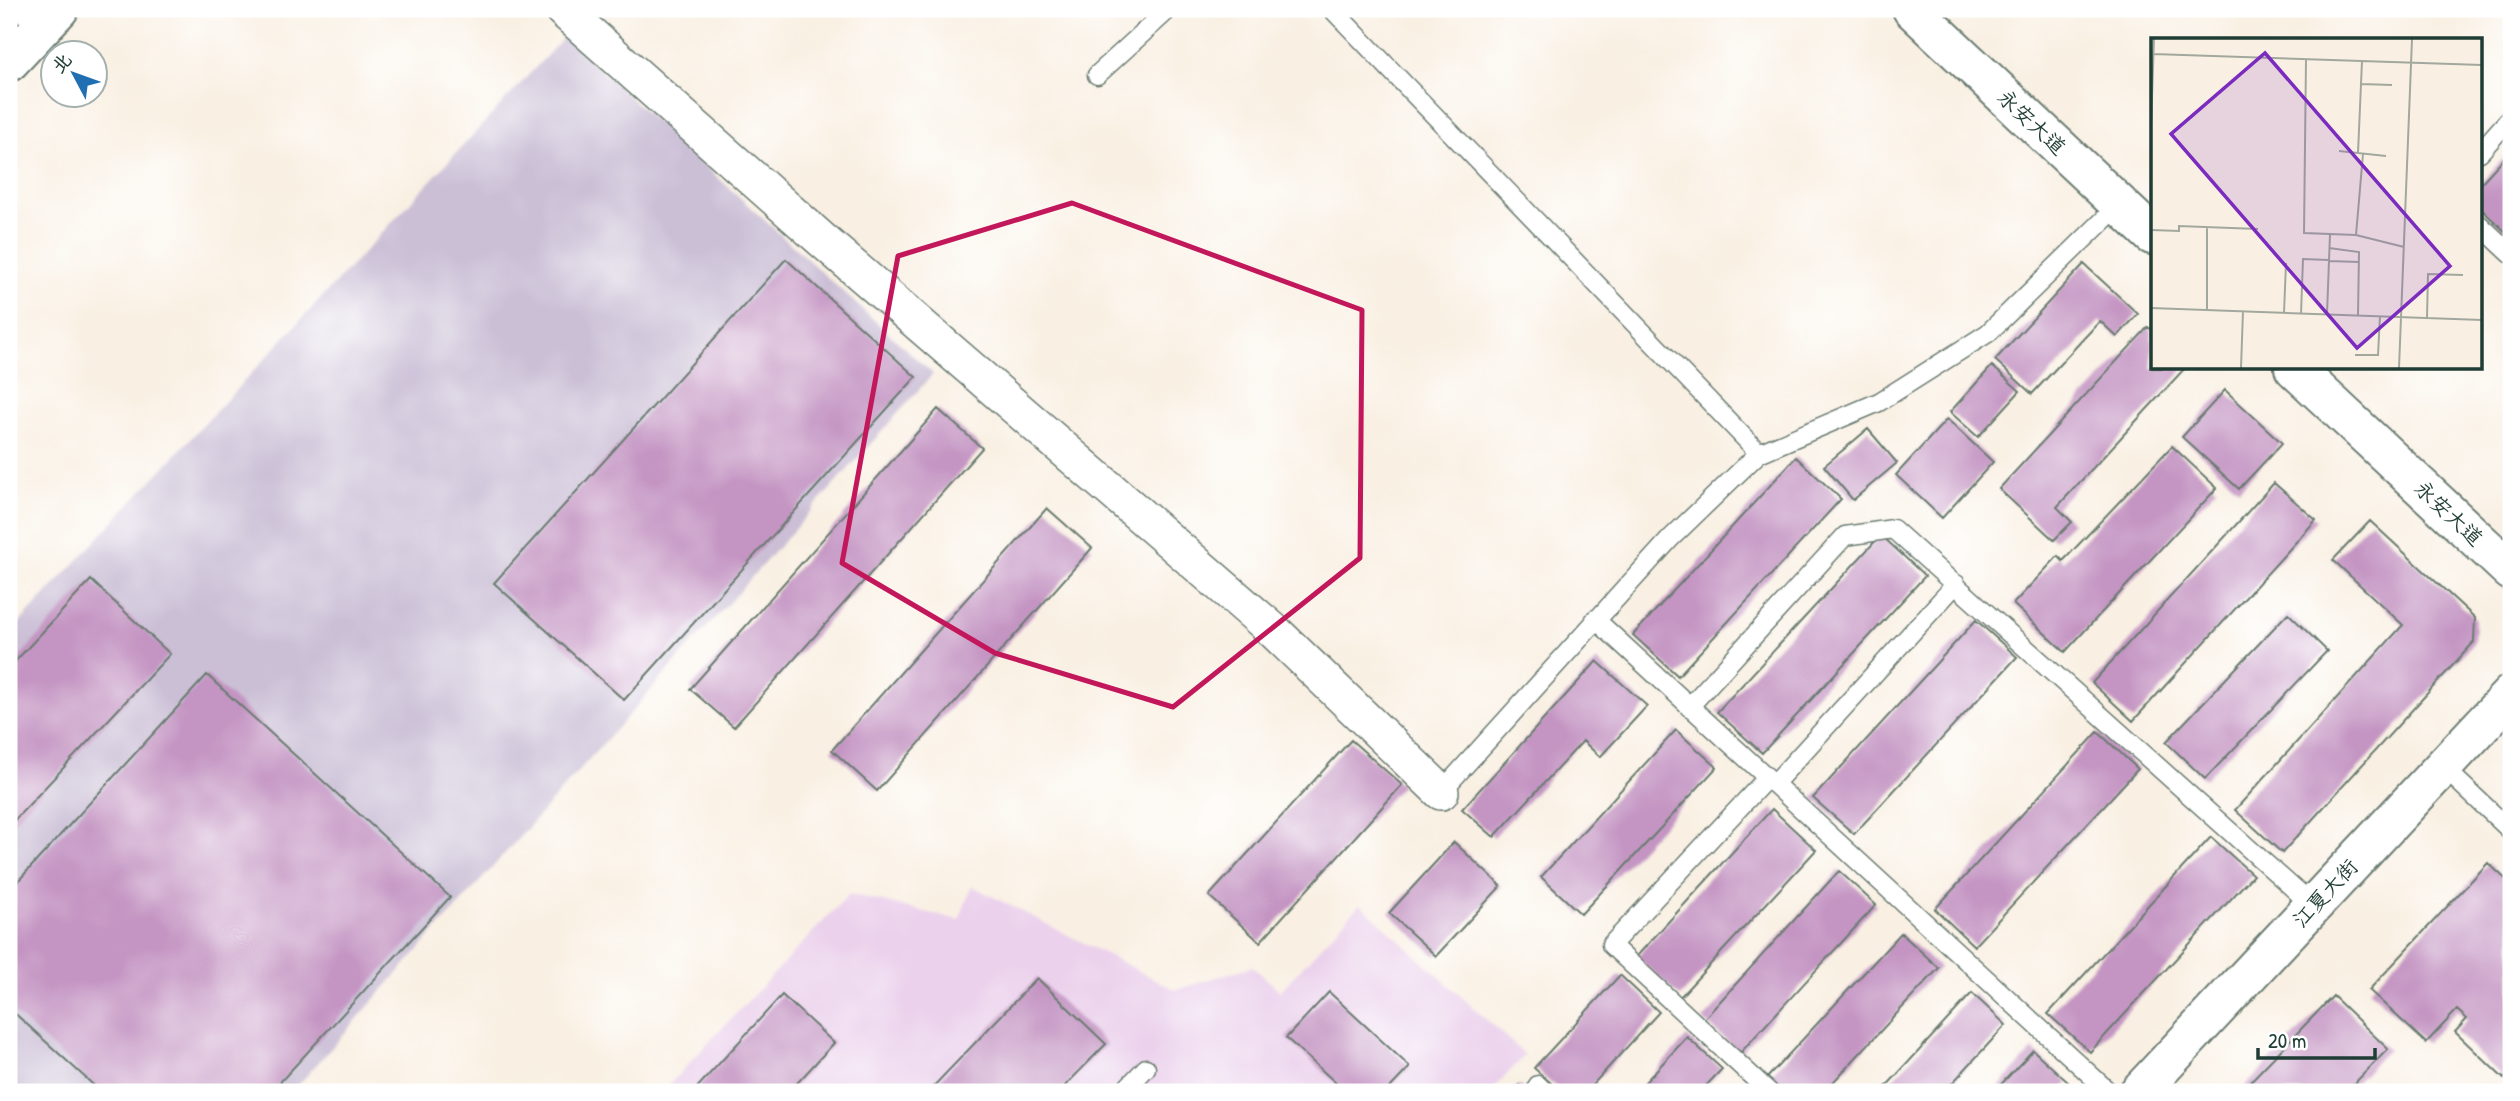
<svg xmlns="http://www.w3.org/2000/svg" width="2520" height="1101" font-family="'Patrick Hand','LXGW WenKai TC',sans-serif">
	<rect width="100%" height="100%" fill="#fff"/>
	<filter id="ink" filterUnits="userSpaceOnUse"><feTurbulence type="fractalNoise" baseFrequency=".0143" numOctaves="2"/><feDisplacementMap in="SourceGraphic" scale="14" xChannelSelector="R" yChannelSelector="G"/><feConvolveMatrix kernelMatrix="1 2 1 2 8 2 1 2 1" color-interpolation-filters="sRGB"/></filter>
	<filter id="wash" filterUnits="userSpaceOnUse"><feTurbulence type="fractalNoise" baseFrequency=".00686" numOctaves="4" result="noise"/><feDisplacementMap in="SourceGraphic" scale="28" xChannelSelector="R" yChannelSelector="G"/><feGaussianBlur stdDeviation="1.57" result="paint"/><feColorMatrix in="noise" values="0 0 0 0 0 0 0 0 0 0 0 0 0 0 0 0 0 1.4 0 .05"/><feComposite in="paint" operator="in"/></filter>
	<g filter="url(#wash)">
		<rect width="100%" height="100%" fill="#f9f0e3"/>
		<!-- built -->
		<path fill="#ebd1ec" d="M972,886L1176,990L1252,966L1280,991L1360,904L1525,1055L1491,1092H662L849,894L959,920Z"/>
		<!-- industrial -->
		<path fill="#cbbfd6" d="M564,37L933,374L292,1092H9V634Z"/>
		<g id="blocks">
			<!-- building -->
			<path fill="#c495c3" d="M2511,150V231L2508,234L2480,208V184Z
				M786,259L916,377L624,700L494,583Z
				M2084,264L2138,314L2117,337L2100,321L2032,394L1995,360Z
				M2148,327L2152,330V368H2185L2057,507L2072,522L2054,540L1999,489Z
				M1992,366L2020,391L1978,437L1950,412Z
				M2225,390L2282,443L2239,489L2182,437Z
				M938,409L982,448L734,727L690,689Z
				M1947,419L1993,462L1942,518L1896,475Z
				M1868,429L1897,463L1853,500L1824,466Z
				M2172,446L2217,488L2065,652L2013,604L2058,556L2063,561Z
				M1796,457L1841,499L1678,676L1633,635Z
				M2274,483L2316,520L2133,721L2092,683Z
				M1047,508L1092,548L877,791L832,750Z
				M2370,521L2475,618L2474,642L2282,853L2235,810L2403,625L2333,560Z
				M1881,535L1925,576L1762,753L1717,712Z
				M91,580L170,654L9,826V668Z
				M2288,613L2327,651L2205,779L2166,742Z
				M1976,620L2017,657L1854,834L1813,798Z
				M1597,661L1647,706L1600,757L1583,741L1494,837L1462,809Z
				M207,675L450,897L271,1092H101L9,1008V891Z
				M1676,730L1717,767L1581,914L1541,877Z
				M2098,732L2138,769L1974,946L1935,909Z
				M1351,740L1402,785L1260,942L1209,896Z
				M1772,809L1816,850L1680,997L1636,957Z
				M2211,837L2253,875L2090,1052L2048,1014Z
				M1454,842L1501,886L1436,956L1389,913Z
				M2488,863L2511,884V1071L2504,1079L2455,1032L2467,1019L2457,1010L2426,1043L2369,990Z
				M1839,871L1876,905L1740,1053L1703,1020Z
				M1901,933L1939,968L1824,1092H1783L1767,1078Z
				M1620,975L1659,1012L1586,1092H1561L1534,1068Z
				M1037,978L1106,1044L1059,1092H928Z
				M1329,992L1410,1067L1386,1092H1346L1286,1038Z
				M1972,993L2006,1025L1944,1092H1881Z
				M782,995L834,1043L789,1092H693Z
				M2333,996L2388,1049L2346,1092H2242L2241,1091Z
				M1687,1037L1722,1069L1700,1092H1636Z
				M2033,1050L2069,1083L2061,1092H1994Z
				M1519,1085L1527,1092H1512Z"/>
		</g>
	</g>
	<g filter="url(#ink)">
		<use href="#blocks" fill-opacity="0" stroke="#6b7c71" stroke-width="2"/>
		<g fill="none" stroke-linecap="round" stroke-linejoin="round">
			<!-- service casing -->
			<g stroke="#6b7c71" stroke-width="21">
				<path id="service" d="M19,9L40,29
					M1332,9L1759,453
					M1097,75L1169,9
					M2480,152L2511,117
					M2480,225L2511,254
					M1595,619L2109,1092
					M1689,707L1845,536L1893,529L2313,906
					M2443,767L2511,831
					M1767,778L1611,945L1769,1092
					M1774,784L1956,584
					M1441,792L1670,539L1759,453L1879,402L1988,333L2120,204
					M1538,1085L1545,1092
					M1123,1092L1146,1068"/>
			</g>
			<!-- minor casing -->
			<g stroke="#6b7c71" stroke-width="38">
				<path id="minor" d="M562,9L821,239L1275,632L1441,792"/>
			</g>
			<!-- tertiary casing -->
			<g stroke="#6b7c71" stroke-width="42">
				<path id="tertiary" d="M1912,9L2152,235
					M9,62L59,9
					M2294,368L2511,571
					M2139,1092L2511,694"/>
			</g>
			<!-- service -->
			<use href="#service" stroke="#fff" stroke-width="18"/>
			<!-- minor -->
			<use href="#minor" stroke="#fff" stroke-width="35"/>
			<!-- tertiary -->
			<use href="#tertiary" stroke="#fff" stroke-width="38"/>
		</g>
	</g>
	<!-- marked area -->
	<path fill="none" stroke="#c2185b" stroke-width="5" stroke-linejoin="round" d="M1072,203L1362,310L1360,558L1173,707L995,653L842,563L898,256Z"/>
	<g text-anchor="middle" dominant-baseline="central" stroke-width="7" stroke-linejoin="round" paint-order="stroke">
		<!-- street labels -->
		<g font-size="21" fill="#1f3d34" stroke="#fff">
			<text transform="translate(2032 122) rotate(43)">永安大道</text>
			<text transform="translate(2449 513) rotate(43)">永安大道</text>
			<text transform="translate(2325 893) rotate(-47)">江夏大街</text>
		</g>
	</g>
	<!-- overview -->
	<g transform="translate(2151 38)">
		<rect width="331" height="331" fill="#f9f0e3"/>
		<path fill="none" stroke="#a2a89d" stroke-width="2" d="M2,16L331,27M155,21L153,195L205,197L253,209M210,46L241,47M0,89L3,1M188,113L235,118M207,115L211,23M56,189V272M0,192L28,193V188L107,191M205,197L212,116M178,210L208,214L207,278M178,223L208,224M0,270L331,282M133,275L135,225M150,276L152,221L178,222M176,276L179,196M276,280L277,236L312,237M204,317H227L229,278M90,330L92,273M248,330L261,1"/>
		<path fill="#7b2cbf" fill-opacity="0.15" stroke="#7b2cbf" stroke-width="3.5" d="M114,15L299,228L206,310L20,96Z"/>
		<rect width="331" height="331" fill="none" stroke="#1f3d34" stroke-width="3.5"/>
	</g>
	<!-- margin -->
	<rect width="2520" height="1101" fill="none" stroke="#fff" stroke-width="35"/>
	<!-- north arrow -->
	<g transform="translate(74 74) rotate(311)"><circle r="33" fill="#ffffff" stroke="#a5b1ae" stroke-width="2"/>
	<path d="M0-5L12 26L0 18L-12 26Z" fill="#1f6fb2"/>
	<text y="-10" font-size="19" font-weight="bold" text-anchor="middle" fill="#1f3d34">北</text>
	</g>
	<!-- scale -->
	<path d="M2258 1048v10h117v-10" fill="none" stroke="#1f3d34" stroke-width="3.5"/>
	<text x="2268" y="1048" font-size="21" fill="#1f3d34" stroke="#ffffff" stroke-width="5" paint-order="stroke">20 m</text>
</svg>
